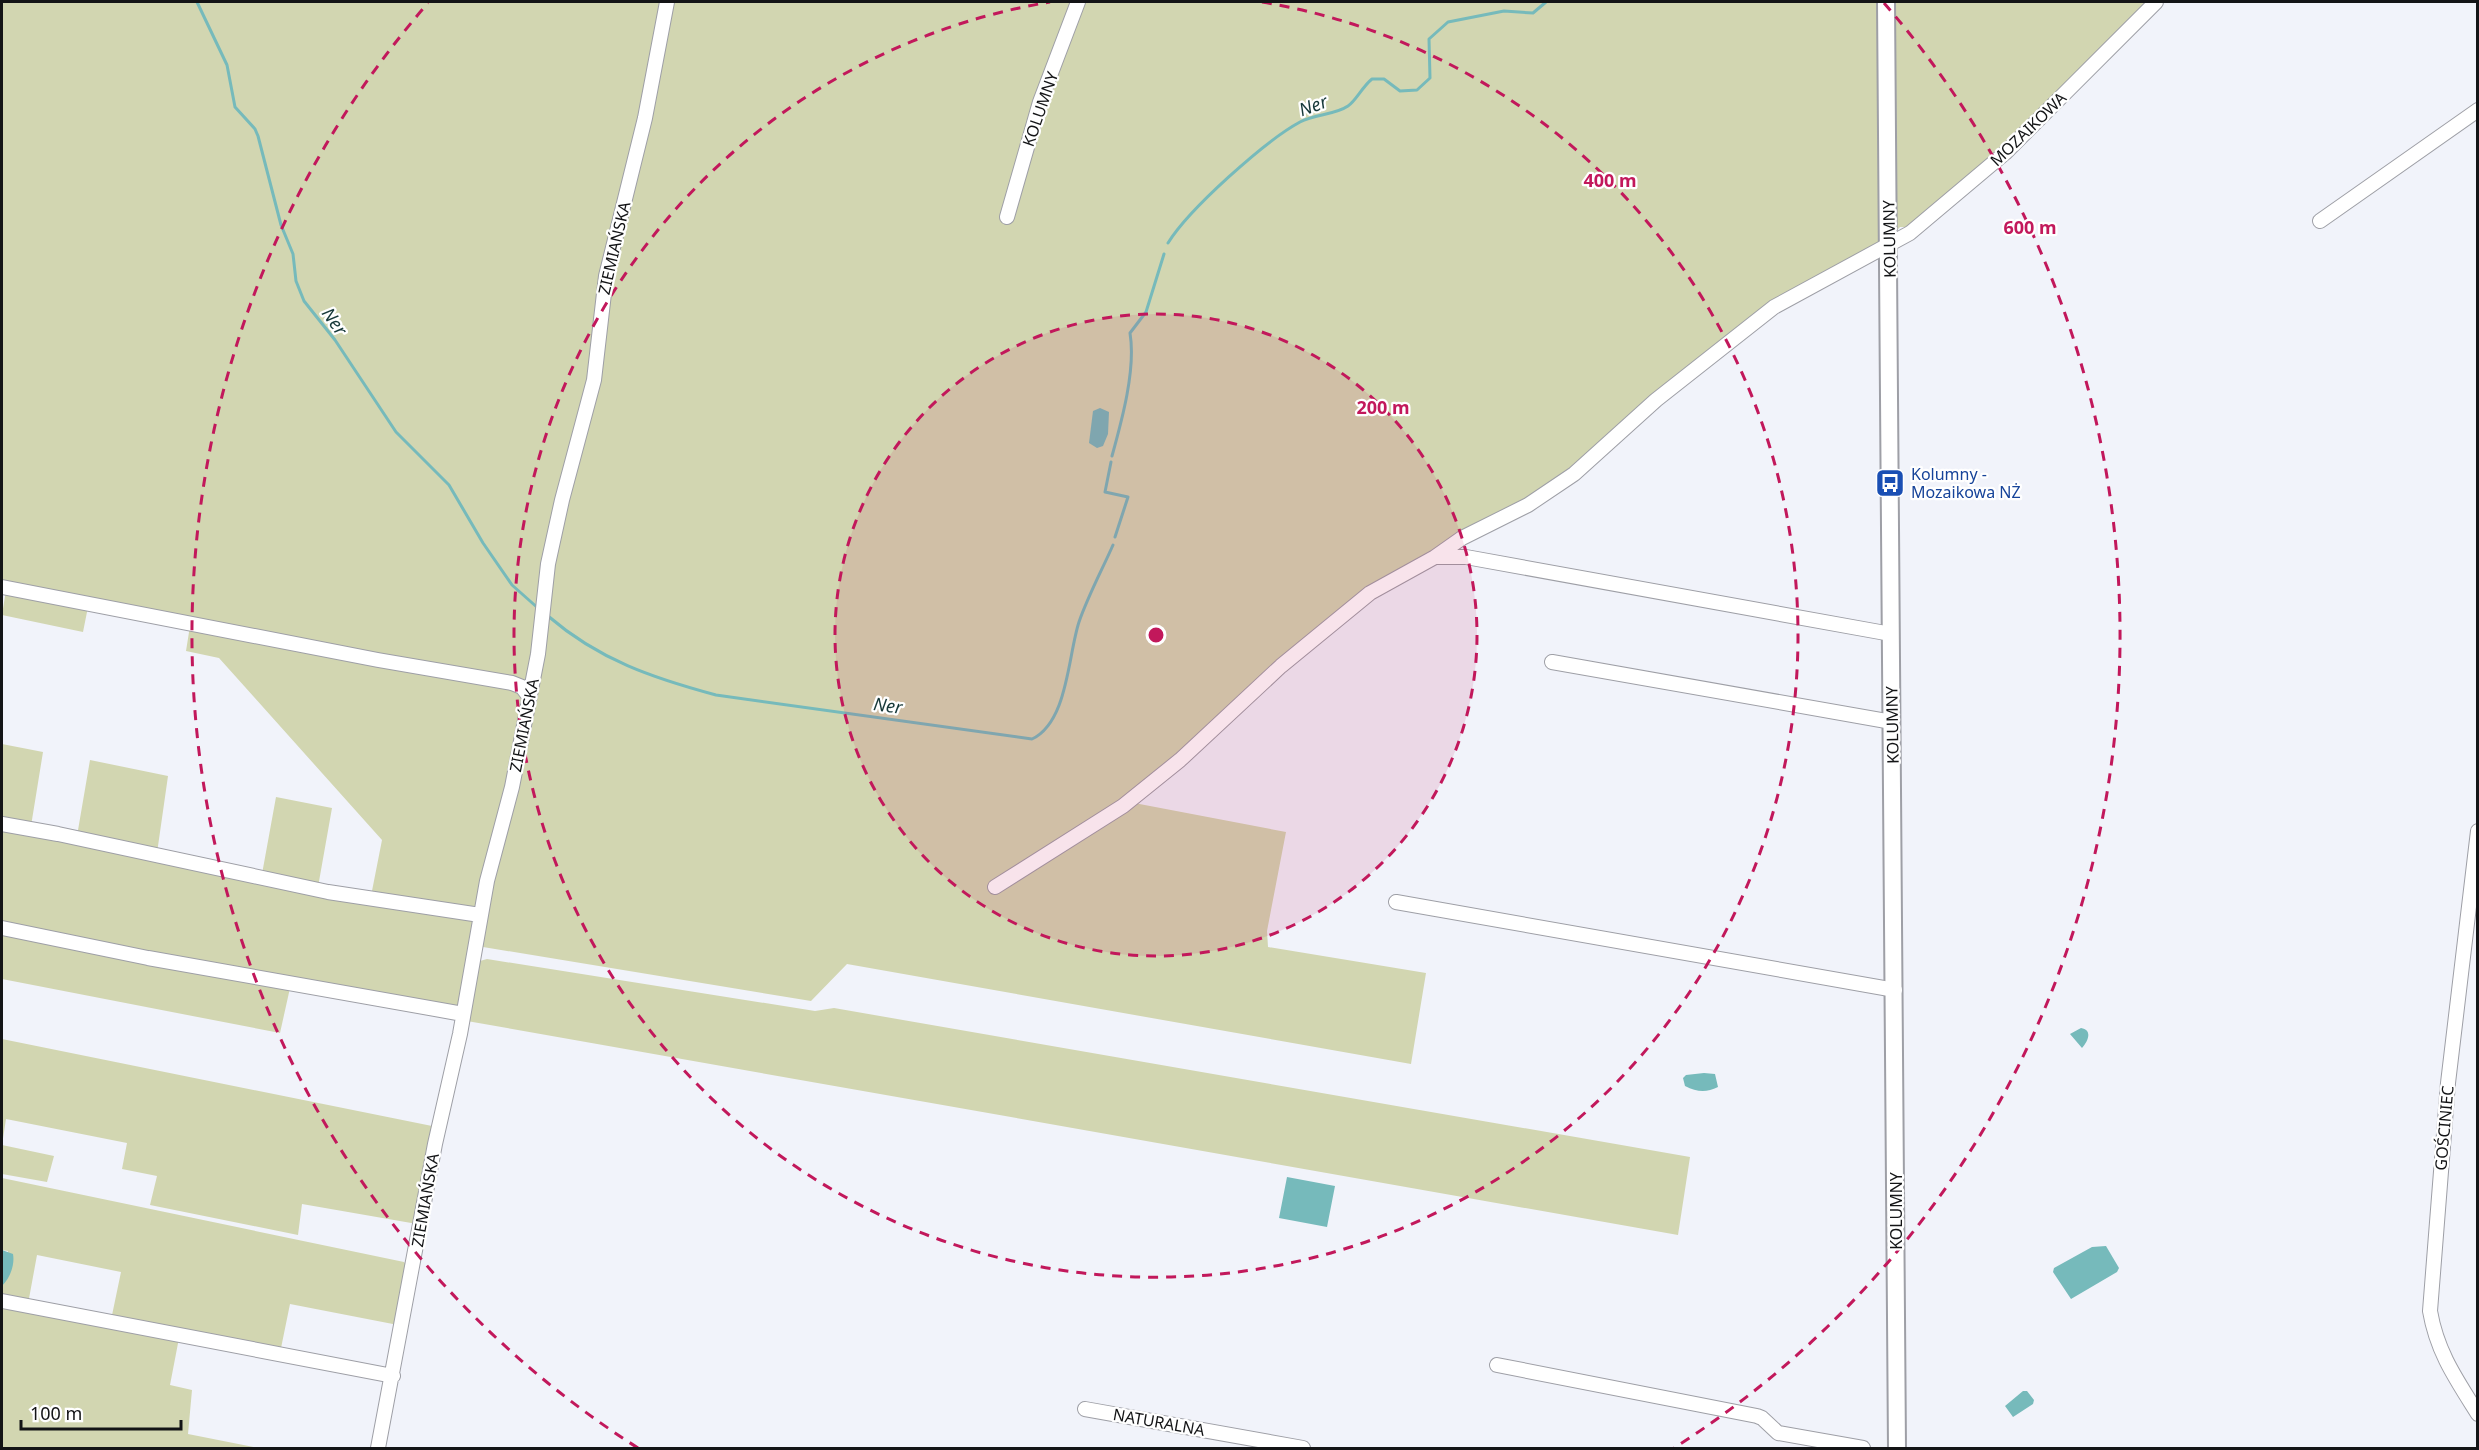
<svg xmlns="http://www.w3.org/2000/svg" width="2479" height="1450" font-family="'Noto Sans',sans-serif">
	<rect width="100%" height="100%" fill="#f1f3fa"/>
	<!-- green -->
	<path fill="#d2d6b1" d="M2,2H2150L2015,136L1934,209L1908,227H1900L1877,251L1789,296L1558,482L1383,583L1129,802L1286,832L1267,931L1268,947L1426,973L1411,1064L847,964L811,1001L477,946L458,1018L290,988L280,1033L2,979V826L371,896L382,840L219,658L186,651L190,626L2,585Z
		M6,590L88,607L83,632L2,615Z
		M2,744L43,752L31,826L2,821Z
		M90,760L168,776L157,853L77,836Z
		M276,797L332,808L318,887L262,874Z
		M487,959L815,1011L834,1008L1690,1157L1678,1235L467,1021L480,961Z
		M2,1039L437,1127L417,1224L302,1204L298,1235L150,1205L157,1176L122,1169L127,1143L6,1119L2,1145L54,1156L47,1182L2,1174Z
		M2,1178L404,1262L408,1267L398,1325L290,1304L280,1353L111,1320L121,1272L37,1255L28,1304L2,1299V1286L8,1251L2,1250Z
		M2,1303L179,1338L170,1385L192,1390L188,1434L258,1448H2Z"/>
	<!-- water -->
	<path fill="#76babb" d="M1100,408L1109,412L1108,434L1103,446L1097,448L1089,443L1093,411Z
		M2081,1028C2093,1030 2088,1041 2082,1048L2070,1034Z
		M1704,1073L1715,1074L1718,1087C1706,1093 1697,1092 1685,1086L1683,1078L1686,1075Z
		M1287,1177L1335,1186L1327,1227L1279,1218Z
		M2106,1246L2119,1268L2117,1272L2071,1299L2053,1272L2054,1268L2092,1247Z
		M2,1250L13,1254C15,1265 10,1278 2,1286Z
		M2023,1391H2027L2034,1400L2033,1404L2013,1417L2005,1406Z"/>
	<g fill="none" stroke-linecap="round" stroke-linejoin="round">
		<!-- stream -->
		<path stroke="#76babb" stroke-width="3" d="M197,2L227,65L235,107L255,129L258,136L281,225L293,254L296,281L304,301L335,340L396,432L449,485L483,543L512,585L539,609
			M1168,243C1189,209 1265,141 1300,122C1315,114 1335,115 1348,106C1356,101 1362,87 1372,79H1384L1400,91L1417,90L1430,78L1429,39L1448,22L1504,11L1533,13L1546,2
			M1112,456C1122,420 1136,369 1130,333L1146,312L1164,254
			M1111,462L1105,492L1128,497L1115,537
			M548,616C599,660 653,678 716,695L1032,739C1068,722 1068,655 1079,622C1088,596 1102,570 1113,545"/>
		<!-- minor casing -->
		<g stroke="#9e9fa6" stroke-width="16">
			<path id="minor" d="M1007,217L1040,102L1078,2
				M2320,221L2478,110
				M1435,557H1466L1891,634
				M2,587L378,660L512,683L522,687L528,695
				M1552,662L1892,722
				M2,824L58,834L328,892L480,915
				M2478,831L2448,1083L2430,1311C2437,1352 2456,1379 2478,1414
				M995,887L1123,806L1180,760L1281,666L1370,593L1435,557L1462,538L1528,505L1574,474L1656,400L1774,307L1910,233L2005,153L2156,2
				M1396,902L1895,990
				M2,928L148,958L463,1014
				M2,1301L393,1376
				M1497,1365L1757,1416L1762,1418L1778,1433L1863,1448
				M1085,1409L1303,1448
				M378,1448L435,1144L460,1034L487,881L512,787L538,654L548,564L562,500L594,380L606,276L645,118L667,2"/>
		</g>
		<!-- tertiary casing -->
		<g stroke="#9e9fa6" stroke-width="20">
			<path id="tertiary" d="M1886,2L1897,1448"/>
		</g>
		<!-- minor -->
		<use href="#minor" stroke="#fff" stroke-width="14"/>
		<!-- tertiary -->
		<use href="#tertiary" stroke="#fff" stroke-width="16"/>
	</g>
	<!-- distance rings -->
	<circle cx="1156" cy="635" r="321" fill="#c2185b" fill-opacity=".12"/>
	<g fill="none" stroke="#c2185b" stroke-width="3" stroke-dasharray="10 8">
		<circle cx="1156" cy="635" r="321"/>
		<path d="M1262 2A642 642 0 1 1 1050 2"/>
		<path d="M638 1448A964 964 0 0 1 428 3M1884 3A964 964 0 0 1 1674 1448"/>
	</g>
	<!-- icons -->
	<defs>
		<g id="bus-square" transform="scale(1.5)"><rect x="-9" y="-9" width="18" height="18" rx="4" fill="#1a4fb4" stroke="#fff"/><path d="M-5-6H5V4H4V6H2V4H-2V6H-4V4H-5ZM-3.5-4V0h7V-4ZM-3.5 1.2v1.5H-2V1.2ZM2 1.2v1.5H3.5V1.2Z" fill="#fff"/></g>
	</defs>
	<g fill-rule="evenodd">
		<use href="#bus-square" x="1890" y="483"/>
	</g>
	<g text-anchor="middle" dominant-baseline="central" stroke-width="4.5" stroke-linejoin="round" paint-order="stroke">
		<!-- street labels -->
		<g font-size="16" fill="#131416" stroke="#fff">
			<text transform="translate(1040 109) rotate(-71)">KOLUMNY</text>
			<text transform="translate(2028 129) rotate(-44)">MOZAIKOWA</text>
			<text transform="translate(1889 239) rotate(-91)">KOLUMNY</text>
			<text transform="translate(614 248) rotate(-77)">ZIEMIAŃSKA</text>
			<text transform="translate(524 725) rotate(-79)">ZIEMIAŃSKA</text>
			<text transform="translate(1892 725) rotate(-91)">KOLUMNY</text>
			<text transform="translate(2444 1128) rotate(-85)">GOŚCINIEC</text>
			<text transform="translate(425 1200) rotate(-80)">ZIEMIAŃSKA</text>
			<text transform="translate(1896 1211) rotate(-90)">KOLUMNY</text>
			<text transform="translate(1159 1422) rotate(10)">NATURALNA</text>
		</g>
		<!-- transit labels -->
		<g font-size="16" fill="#164399" stroke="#fff" text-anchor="start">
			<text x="1911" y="474">Kolumny -<tspan x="1911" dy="18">Mozaikowa NŻ</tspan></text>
		</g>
		<!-- water labels -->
		<g font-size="18" font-style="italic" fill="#163839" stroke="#fff">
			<text transform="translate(1313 105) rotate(-20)">Ner</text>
			<text transform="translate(335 321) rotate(55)">Ner</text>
			<text transform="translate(888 705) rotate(8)">Ner</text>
		</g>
	</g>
	<circle cx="1156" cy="635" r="9" fill="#c2185b" stroke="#fff" stroke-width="3"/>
	<g font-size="18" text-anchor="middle" font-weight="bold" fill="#c2185b" stroke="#fff" stroke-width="4.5" stroke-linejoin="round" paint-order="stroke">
		<text x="1610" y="187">400 m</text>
		<text x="2030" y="234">600 m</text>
		<text x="1383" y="414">200 m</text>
	</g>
	<!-- border -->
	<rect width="2479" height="1450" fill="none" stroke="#131416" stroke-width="6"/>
	<!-- scale -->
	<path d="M21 1420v9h160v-9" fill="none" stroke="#131416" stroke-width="3"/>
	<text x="30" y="1420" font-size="18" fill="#131416" stroke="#ffffff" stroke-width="4.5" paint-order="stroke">100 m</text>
</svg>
